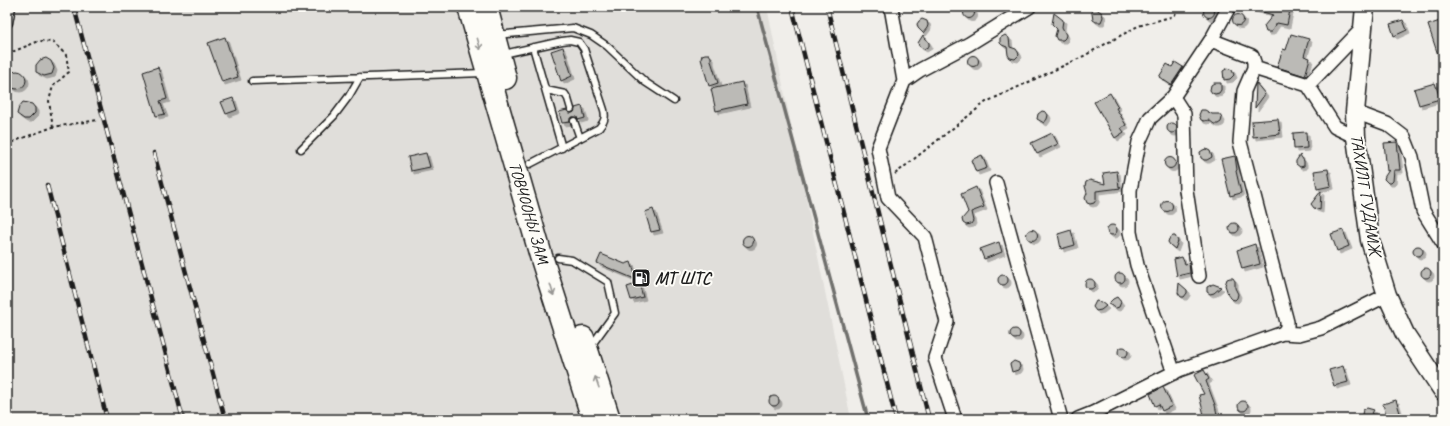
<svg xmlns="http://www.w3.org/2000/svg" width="1450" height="426" font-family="Caveat,sans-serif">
	<defs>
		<filter id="shadow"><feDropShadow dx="3" dy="3" stdDeviation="0" flood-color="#0004"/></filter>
	</defs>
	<rect width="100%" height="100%" fill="#f0eeea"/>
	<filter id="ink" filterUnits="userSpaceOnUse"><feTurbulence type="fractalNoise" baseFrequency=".025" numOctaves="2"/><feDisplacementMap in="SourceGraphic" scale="8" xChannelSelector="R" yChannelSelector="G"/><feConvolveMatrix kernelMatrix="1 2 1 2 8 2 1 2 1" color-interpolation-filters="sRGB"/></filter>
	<g filter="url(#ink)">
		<!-- built -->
		<path fill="#e0deda" d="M7,7H767L851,419H7Z"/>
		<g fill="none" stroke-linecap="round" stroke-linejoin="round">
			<!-- stream -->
			<path stroke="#706f6d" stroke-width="3.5" d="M757,7L868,419"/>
		</g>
		<!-- building -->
		<path fill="#bbbab6" stroke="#1c1c1c" filter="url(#shadow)" d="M1203.5 12a5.5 5.5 0 1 1 11 0a5.5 5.5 0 1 1-11 0Z
			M1091,7H1094L1102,13L1103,17L1101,22H1096L1093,20Z
			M1253,7H1276L1290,10L1287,25L1277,23L1271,32H1266L1264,26L1273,15L1253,9Z
			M963.5 13a5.5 5.5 0 1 1 11 0a5.5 5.5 0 1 1-11 0Z
			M1054,13L1063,20L1062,27L1066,35L1065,38L1063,40H1057L1055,36L1057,29L1052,24Z
			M1232.5 20a5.5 5.5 0 1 1 11 0a5.5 5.5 0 1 1-11 0Z
			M922,19L927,21L928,25L927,28L923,33L918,28L917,24L919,21Z
			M1403,20L1407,30L1394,36L1390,24Z
			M1443,20V64H1441L1428,25Z
			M1291,34L1309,39L1304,56L1310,58L1305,76L1277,67L1283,49L1286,50Z
			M923,35L929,43V46L924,49L919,46L918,43Z
			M1005,35L1009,38L1010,47L1016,49L1018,52L1019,55L1015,59L1010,58L1008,55L1007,47L1002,45L1000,43V38Z
			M225,37L238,77L222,82L208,43Z
			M563,47L572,76L561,81L551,51Z
			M705,54H709L711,57V61L718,83L709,86L701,59L702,55Z
			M967.5 61a5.5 5.5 0 1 1 11 0a5.5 5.5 0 1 1-11 0Z
			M46,58L51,61L54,68L52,74L44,76L36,72V65L40,60Z
			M1175,62L1183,67L1171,85L1159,77L1167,64L1172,67Z
			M158,67L167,99L160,101L165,114L156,116L143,72Z
			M1228,68L1232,70L1234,75L1230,79L1224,80L1223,71Z
			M8 80a9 9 0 1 1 18 0a9 9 0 1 1-18 0Z
			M742,82L747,104L716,111L711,89Z
			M1214,83H1221V90L1219,93L1215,94L1212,93L1210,90L1211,85Z
			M1256,83L1265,94L1255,108Z
			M1435,83L1440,99L1419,105L1414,89Z
			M1110,93L1118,107L1116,108L1126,125L1121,128L1124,132L1115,138L1094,102Z
			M233,98L237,110L226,114L221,102Z
			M23,102L32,104L35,108V113L29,119H24L17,114L19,107Z
			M582,106L585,118L578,120L577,117H573L570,118V122L562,123L559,112L567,110L568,112L572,113L574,112L575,108Z
			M1201,110H1205L1212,114H1219L1222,118L1221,122L1218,124H1214L1209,120L1204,121L1201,120L1199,115Z
			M1042,111L1046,112L1048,115L1047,119L1044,123L1037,119L1038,114Z
			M1278,119L1280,134L1253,137L1252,121Z
			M1167 128a5 5 0 1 1 10 0a5 5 0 1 1-10 0Z
			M1306,132L1307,148L1294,149L1293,133Z
			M1052,133L1058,144L1037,154L1031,143Z
			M1397,142L1400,170H1394L1393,181L1391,183H1388L1384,179L1385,176L1389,170L1387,171L1384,143Z
			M1206,149L1210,151L1212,157L1207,160H1204L1201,158L1200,152L1203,150Z
			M426,153L430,167L411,171L408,157Z
			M982,155L987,168L976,172L971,160Z
			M1300,155L1304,161V166L1300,167L1296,164V161Z
			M1235,156L1237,170L1236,171L1241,193L1230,196L1221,159Z
			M1164.5 163a5.5 5.5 0 1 1 11 0a5.5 5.5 0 1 1-11 0Z
			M1328,169L1331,186L1317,189L1314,171Z
			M1117,171L1119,187L1121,188L1096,191V200L1094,203L1090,204L1087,203L1085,198L1087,193L1085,186L1086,182L1090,180L1105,184L1103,173Z
			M976,187L984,207L971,212L973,221L971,224L966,225L963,223L962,219L968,212L961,194Z
			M1321,191L1320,210L1314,208L1311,204Z
			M1161.5 206a5.5 5.5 0 1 1 11 0a5.5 5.5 0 1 1-11 0Z
			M653,209L660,230L651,232L645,212Z
			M1229 228a5 5 0 1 1 10 0a5 5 0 1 1-10 0Z
			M1107 230a5 5 0 1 1 10 0a5 5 0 1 1-10 0Z
			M1026.5 235a5.5 5.5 0 1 1 11 0a5.5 5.5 0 1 1-11 0Z
			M1071,230L1075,245L1061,249L1058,234Z
			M1343,230L1349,246L1337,251L1331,234Z
			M742.5 241a5.5 5.5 0 1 1 11 0a5.5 5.5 0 1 1-11 0Z
			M1173,236H1175L1178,241L1175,249L1170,245L1168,242L1169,239Z
			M999,242L1002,252L984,259L980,249Z
			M1255,244L1260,264L1242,269L1237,250Z
			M1413 251a5 5 0 1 1 10 0a5 5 0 1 1-10 0Z
			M601,254L625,264L631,262L637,280L597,263Z
			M1182,257L1185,264L1189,263L1190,273L1177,276L1174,259Z
			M1421 273a5 5 0 1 1 10 0a5 5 0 1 1-10 0Z
			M1115 278a5 5 0 1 1 10 0a5 5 0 1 1-10 0Z
			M998 280a5 5 0 1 1 10 0a5 5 0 1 1-10 0Z
			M1230,278H1233L1235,281V288L1238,294L1237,298L1235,300L1231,299L1229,297L1225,285L1227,279Z
			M1085 284a5 5 0 1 1 10 0a5 5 0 1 1-10 0Z
			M639,283L643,297L631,300L627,287Z
			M1179,283L1187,290V293L1184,297H1181L1178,293Z
			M1213,284L1221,287L1214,293L1210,294L1207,292V287Z
			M1117,297L1121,302L1119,307L1116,308L1108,304L1113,299Z
			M1096,301L1101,302L1106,306L1101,310L1096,311L1093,307Z
			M1010 334a5 5 0 1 1 10 0a5 5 0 1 1-10 0Z
			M1118 352a5 5 0 1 1 10 0a5 5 0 1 1-10 0Z
			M1014,361L1019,363L1020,367L1018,370L1012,372L1010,364Z
			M1343,366L1348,382L1334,386L1329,370Z
			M1204,370L1209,379L1206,381L1215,405L1218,419H1205L1199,395L1204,394L1194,375Z
			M1163,387L1172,406L1162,411L1159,404L1155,406L1150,394Z
			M769 401a5 5 0 1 1 10 0a5 5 0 1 1-10 0Z
			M1396,400L1401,416L1387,419L1383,404Z
			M1238 406a5 5 0 1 1 10 0a5 5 0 1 1-10 0Z
			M1367,408L1374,410L1369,418L1364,417L1362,414L1363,410Z"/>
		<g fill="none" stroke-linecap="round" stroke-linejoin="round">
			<!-- lane casing -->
			<g stroke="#1c1c1c" stroke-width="9">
				<path id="lane" d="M7,25L9,23L12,7
					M496,35L573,28L591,35L607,46L645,82L674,101
					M533,47L562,148
					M503,54L562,41L570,40L579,42L584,49L604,110C606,118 604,122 599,128L530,164
					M252,81L484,73
					M546,90L565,94L568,99L571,109
					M574,121L580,138
					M301,149L334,116L349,96L360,77
					M558,258L572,260L608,282L615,313L591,346"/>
			</g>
			<!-- street casing -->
			<g stroke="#1c1c1c" stroke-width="16">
				<path id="street" d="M891,7L904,81
					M1211,40L1252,56L1254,62V68L1308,85L1335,127L1356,137
					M1308,85L1362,29
					M1173,97L1184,114L1186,190L1199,276
					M1355,112L1387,124L1404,137L1412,157L1423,211L1443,243
					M996,183L1061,419
					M1283,333L1299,334L1321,328L1387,295
					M1174,373L1137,265L1130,232V190L1139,142L1150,118L1173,97L1211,40L1229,7
					M955,419L935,358L947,322L925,237L888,198L878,148L904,81L920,70L969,44L1029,7
					M1078,419L1093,413L1179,370L1283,333L1287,328V322L1240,142L1244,91L1254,68"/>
			</g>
			<!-- secondary casing -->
			<g stroke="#1c1c1c" stroke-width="21">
				<path id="secondary" d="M1365,7L1355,112L1356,137L1370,240L1387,295L1405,334L1443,391"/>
			</g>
			<!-- highway casing -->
			<g stroke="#1c1c1c" stroke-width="25">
				<path id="highway" d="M469,7L541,256L593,419
					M486,7L505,78
					M583,338L609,419"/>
			</g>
			<!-- path -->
			<path stroke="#1c1c1c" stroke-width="2" stroke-dasharray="3 3" stroke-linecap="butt" d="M7,54L39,41L53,42L66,55L69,72L53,86L49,101L53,127
				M7,145L20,139L53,127L98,120
				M895,174L986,102L1080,58L1138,26L1174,16L1180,7"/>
			<!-- lane -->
			<use href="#lane" stroke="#fdfcf7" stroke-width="6"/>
			<!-- street -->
			<use href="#street" stroke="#fdfcf7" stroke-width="13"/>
			<!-- secondary -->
			<use href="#secondary" stroke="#fdfcf7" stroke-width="18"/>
			<!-- highway -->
			<use href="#highway" stroke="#fdfcf7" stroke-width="22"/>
			<!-- rail casing -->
			<g stroke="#1c1c1c" stroke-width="4.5">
				<path id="rail" d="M74,7L183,419
					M792,7L896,419
					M827,7L929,419
					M154,153L225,419
					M47,185L107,419"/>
			</g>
			<!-- rail -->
			<use href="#rail" stroke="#fdfcf7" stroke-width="3" stroke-dasharray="9" stroke-linecap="butt"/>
		</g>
		<!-- one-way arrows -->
		<defs><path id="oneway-shaft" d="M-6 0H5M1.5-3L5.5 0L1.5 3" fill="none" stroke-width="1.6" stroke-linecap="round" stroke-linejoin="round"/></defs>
		<g stroke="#989794">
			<use href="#oneway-shaft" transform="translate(479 44) rotate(74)"/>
			<use href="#oneway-shaft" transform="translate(552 290) rotate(73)"/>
			<use href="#oneway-shaft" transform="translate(597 382) rotate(-109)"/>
		</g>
	</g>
	<!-- icons -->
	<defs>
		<g id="fuel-square" transform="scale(1)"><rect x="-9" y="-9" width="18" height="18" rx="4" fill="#1c1c1c" stroke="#fdfcf7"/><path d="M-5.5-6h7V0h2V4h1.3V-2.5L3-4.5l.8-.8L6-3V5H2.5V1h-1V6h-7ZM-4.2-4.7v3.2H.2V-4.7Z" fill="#fff"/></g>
	</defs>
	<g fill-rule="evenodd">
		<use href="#fuel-square" x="641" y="278"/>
	</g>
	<g text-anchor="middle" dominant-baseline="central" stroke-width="4" stroke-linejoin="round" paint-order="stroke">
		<!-- street labels -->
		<g font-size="17" fill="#1c1c1c" stroke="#fdfcf7">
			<text transform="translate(1366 195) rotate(81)">ТАХИЛТ ГУДАМЖ</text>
			<text transform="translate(529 213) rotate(74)">ТОВЧООНЫ ЗАМ</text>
		</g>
		<!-- poi labels -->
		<g font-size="17" font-weight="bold" fill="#1c1c1c" stroke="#fdfcf7" text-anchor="start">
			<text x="655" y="278">MT ШТС</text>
		</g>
	</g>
	<!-- margin -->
	<rect width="1450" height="426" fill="none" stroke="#fdfcf7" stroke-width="24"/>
	<rect x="12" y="12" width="1426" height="402" fill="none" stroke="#1c1c1c" stroke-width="1.5" filter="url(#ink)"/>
</svg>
